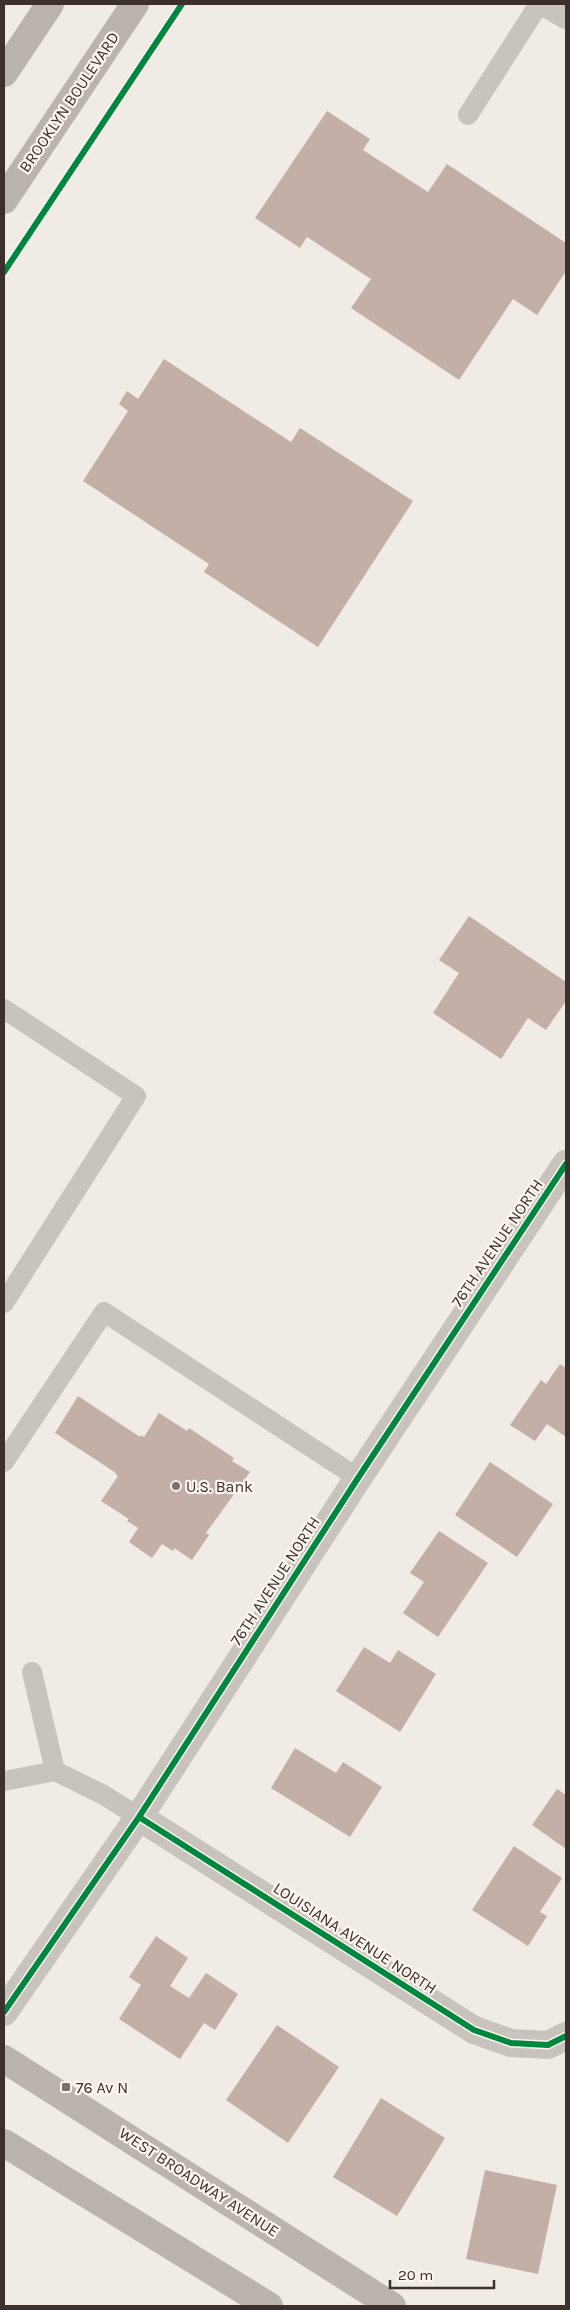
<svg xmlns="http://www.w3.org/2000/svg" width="570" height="2310" font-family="Karla,sans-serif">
	<rect width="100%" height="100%" fill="#f0ebe5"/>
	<!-- building -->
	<path fill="#c3afa7" d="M327,111L370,139L363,150L428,192L447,164L566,243V271L537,315L513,299L459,380L351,308L371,279L307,237L300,248L255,218Z
		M164,359L291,442L300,428L413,501L318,647L204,572L209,564L83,481L128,411L119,404L127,391L138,399Z
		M469,916L566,982V1001L546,1030L528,1018L501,1059L433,1013L459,973L439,960Z
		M560,1364L566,1368V1437L547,1424L535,1441L510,1425L541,1380L546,1384Z
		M78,1396L140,1437L141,1435L144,1437L159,1413L187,1431L189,1428L234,1458L232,1461L250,1472L206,1533L209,1535L192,1560L174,1548L173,1551L162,1544L152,1558L129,1542L138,1528L127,1521L129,1519L101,1501L118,1476L115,1474L116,1473L55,1433Z
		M490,1462L553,1504L517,1557L455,1515Z
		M439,1531L488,1563L438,1637L403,1613L424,1582L410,1573Z
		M364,1647L390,1663L398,1650L436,1674L400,1732L336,1691Z
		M295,1748L336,1773L343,1762L382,1787L350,1837L271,1788Z
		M557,1789L566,1795V1849L532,1825Z
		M514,1846L562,1878L540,1912L547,1916L528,1946L472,1910Z
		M156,1936L188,1958L170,1986L189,1998L206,1973L238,1994L215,2030L204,2023L180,2059L119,2019L141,1985L129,1977Z
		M277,2025L339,2067L288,2143L226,2100Z
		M381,2098L445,2138L397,2216L333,2177Z
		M485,2170L557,2185L538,2274L466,2259Z"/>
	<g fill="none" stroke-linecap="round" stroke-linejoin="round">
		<!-- lane -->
		<path stroke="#c9c3be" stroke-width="20" d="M468,115L539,4
			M4,1009L136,1096L4,1303
			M4,1462L104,1312L358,1478
			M32,1672L55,1771
			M4,1781L55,1771L102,1794L139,1817"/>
		<!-- street -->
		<path stroke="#c9c3be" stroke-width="28" d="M547,4L566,15
			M139,1817L474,2030L511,2043L548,2045L566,2036
			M4,2012L139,1817L358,1478L566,1164"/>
		<!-- secondary -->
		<path stroke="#bab3ae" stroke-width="28" d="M4,73L50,4
			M4,200L135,4
			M4,2059L392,2306
			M4,2143L269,2306"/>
		<!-- cycleway casing -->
		<g stroke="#fbf5ee" stroke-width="9">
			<path id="cycleway" d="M4,272L182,4
				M139,1817L474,2030L511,2043L548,2045L566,2036
				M4,2012L139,1817L358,1478L566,1164"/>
		</g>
		<!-- cycleway -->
		<use href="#cycleway" stroke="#00873e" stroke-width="6"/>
	</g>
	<!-- markers -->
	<g fill="#7a716c" stroke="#fbf5ee" stroke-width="2">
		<circle cx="176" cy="1486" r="5"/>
		<rect x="61" y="2082" width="10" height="10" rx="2.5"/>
	</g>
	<g text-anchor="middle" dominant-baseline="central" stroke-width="4.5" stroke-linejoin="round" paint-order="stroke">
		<!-- street labels -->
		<g font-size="16" fill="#3b302b" stroke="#fbf5ee">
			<text transform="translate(69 102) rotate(-56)">BROOKLYN BOULEVARD</text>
			<text transform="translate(497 1243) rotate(-56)">76TH AVENUE NORTH</text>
			<text transform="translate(275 1581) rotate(-57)">76TH AVENUE NORTH</text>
			<text transform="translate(355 1938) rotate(33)">LOUISIANA AVENUE NORTH</text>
			<text transform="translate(199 2182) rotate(33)">WEST BROADWAY AVENUE</text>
		</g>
		<!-- poi labels -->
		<g font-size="16" fill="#3b302b" stroke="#fbf5ee" text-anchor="start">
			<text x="186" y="1486">U.S. Bank</text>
			<text x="76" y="2087">76 Av N</text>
		</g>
	</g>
	<!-- border -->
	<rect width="570" height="2310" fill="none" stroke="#3b302b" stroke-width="10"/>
	<!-- scale -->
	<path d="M390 2280v8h104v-8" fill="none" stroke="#3b302b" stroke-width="2.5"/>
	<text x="398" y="2280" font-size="15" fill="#3b302b" stroke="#fbf5ee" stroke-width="4" paint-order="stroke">20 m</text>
</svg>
